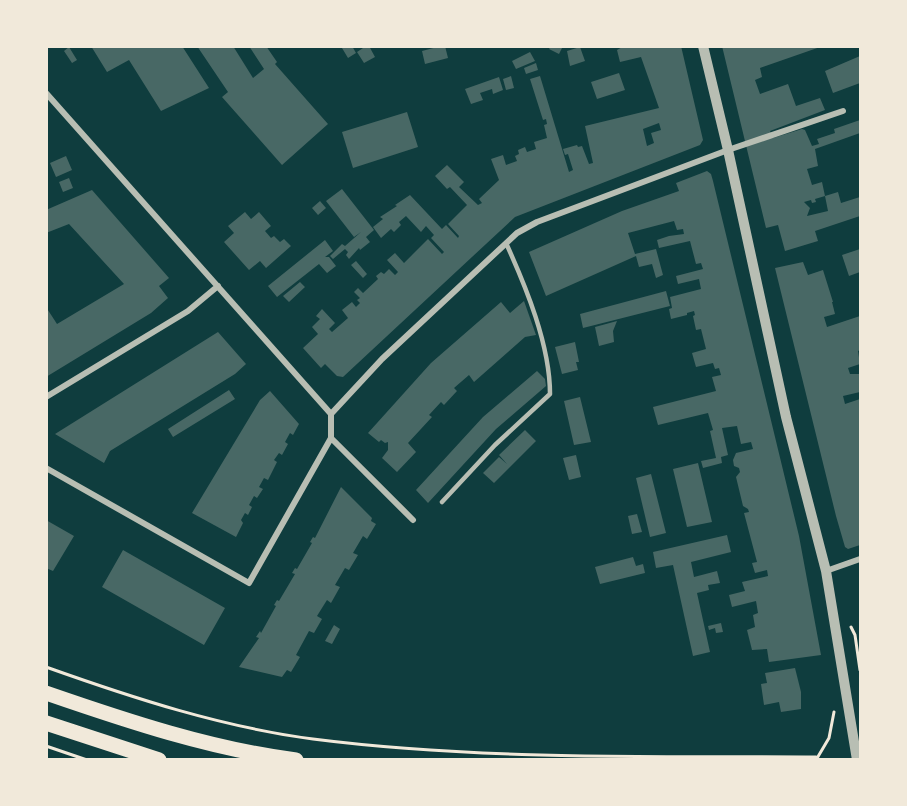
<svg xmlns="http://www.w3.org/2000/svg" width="907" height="806" font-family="Commissioner,sans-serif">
	<rect width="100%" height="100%" fill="#0f3d3e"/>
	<!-- building -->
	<path fill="#486865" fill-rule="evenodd" d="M91,46H182L209,88L161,111L129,60L107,72Z
		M197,46H233L253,78L264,69L249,46H266L277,62L275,64L328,124L282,165L222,97L228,92Z
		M345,46H352L356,53L348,58L342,48Z
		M366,46H369L375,57L364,63L357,52Z
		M441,46H445L448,58L425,64L422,51Z
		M551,46H563L559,54L549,49Z
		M624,46H681L703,140L700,145L515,217L343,377L337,376L325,364L321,368L303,348L318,334L312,327L320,319L316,316L322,309L335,323L329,329L332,332L348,318L342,310L352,302L356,307L360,303L357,300L360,298L354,292L358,288L363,293L378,279L376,276L381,272L384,274L389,269L395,275L398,272L387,260L395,253L404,263L428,239L442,254L444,252L431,238L434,235L426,226L421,232L406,216L399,222L401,225L394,232L391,229L381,238L373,227L383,219L380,217L397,206L395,205L410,195L442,229L446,225L458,238L459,236L448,224L467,205L450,187L447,189L435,176L447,165L464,182L459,187L478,205L482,203L479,199L499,180L491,159L503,155L506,165L517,161L515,156L519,154L518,150L525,147L527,152L536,149L534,142L547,138L544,125L547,124L546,119L543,120L530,79L540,76L569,172L573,170L568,154L565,155L563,149L577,145L578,147L582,146L589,164L593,163L585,126L659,108L641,57L620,62L617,50ZM659,123L661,130L651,133L654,143L647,146L643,129Z
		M722,46H823L760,68L762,77L755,80L760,94L788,84L796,106L820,98L825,110L770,131L773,138L802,129L805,130L812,146L819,144L817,139L835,133L834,129L860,120V133L815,149L818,166L807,169L812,185L822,182L825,196L815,199L816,202L812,203L811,200L804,202L810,208L807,216L828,211L825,196L838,192L841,203L860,197V216L815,231L818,241L785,251L778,225L766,228Z
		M69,47L77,60L72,63L64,51Z
		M580,47L585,61L570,66L567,51Z
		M530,52L535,61L516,69L512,61Z
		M860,56V83L833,93L825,71Z
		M536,63L538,70L526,74L524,68Z
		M619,73L625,90L597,99L591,82Z
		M511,76L514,88L506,90L503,79Z
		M499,77L503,90L493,94L492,89L480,93L483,100L471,104L465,89Z
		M407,112L418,147L353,168L342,132Z
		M66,156L72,170L56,177L50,163Z
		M707,171L711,174L713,181L799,536L821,655L769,662L767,649L752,650L747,630L755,627L753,615L758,613L756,601L732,607L729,595L745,591L742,582L768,576L767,570L755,573L752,563L757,562L744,513L749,512L748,509L743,506L736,477L740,472L739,468L734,466L733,460L736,453L753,449L751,442L741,444L737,426L722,428L728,455L721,457L722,463L703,468L701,461L716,458L710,431L713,430L708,413L658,425L653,407L716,391L712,377L721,375L719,368L715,369L713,363L696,367L692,353L706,349L701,329L696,330L693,316L695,315L694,311L687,313V315L671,319L669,309L672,308L670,297L701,289L699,279L678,284L676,276L703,269L701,263L696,264L690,241L659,248L657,240L669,236L684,234L683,229L677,230L674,221L628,233L635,254L656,249L663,275L656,278L652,264L639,267L636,256L546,296L529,252L622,211L679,191L676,183Z
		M69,178L73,188L63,192L59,182Z
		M342,189L374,230L366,237L370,242L360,250L359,248L349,259L346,255L348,252L345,249L333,259L330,256L342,244L345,246L361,232L354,237L326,201Z
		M92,190L169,278L159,286L168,298L151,313L46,377V307L57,324L124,284L69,224L46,233V210Z
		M320,201L326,208L318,215L312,208Z
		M245,212L251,219L259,212L271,226L265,231L271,238L274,236L280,242L284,239L291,246L266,268L260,261L249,270L224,242L234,233L228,226Z
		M325,240L333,251L325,257H329L336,266L327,273L319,264L277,297L268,286Z
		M860,249V272L849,276L842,255Z
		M356,261L367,274L363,278L351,265Z
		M803,262L808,275L823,270L833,302H832L835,314L824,317L827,327L860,316V350L858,351L860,364L848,368L850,374H860V392L843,396L845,404L860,399V458H859L860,545L848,549L845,547L836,516L775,268Z
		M300,282L305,287L289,302L283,296Z
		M666,291L670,306L583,328L580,314Z
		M524,301L536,335L525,337L474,382L469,375L454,388L457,391L444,405L441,402L429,415L432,417L408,443L416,452L397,472L382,458L388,450V442L385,443L381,440L379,442L368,433L431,363L501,302L510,313Z
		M617,321L613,331L614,342L599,346L595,327Z
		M218,332L246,364L235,374L110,451L104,463L55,434Z
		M575,342L579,362H576L578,370L562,374L555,347Z
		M537,371L545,379L546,386L496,429L428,503L416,490L483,417Z
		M229,390L235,399L173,437L168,429Z
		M270,391L299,424L293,435L290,433L285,442L288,444L282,455L279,453L274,460L277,462L268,480L264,478L259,487L263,489L257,498L254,496L249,505L252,507L248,515L245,513L241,520L243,523L236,537L192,513L260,400Z
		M580,397L591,442L574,445L564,401Z
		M525,430L536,441L494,483L483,473L499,457L507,464L499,455Z
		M576,455L581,477L569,480L563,458Z
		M698,463L712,522L687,527L673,469Z
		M651,474L666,533L650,537L636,478Z
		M341,487L372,518L371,521L376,524L367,539L363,536L353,553L358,555L349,570L345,568L335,585L340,587L331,603L327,600L317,616L322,619L314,633L309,631L296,655L300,657L291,672L287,670L282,677L239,667L259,638L256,637L260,631L261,633L276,606L274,605L277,600L279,601L295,574L292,573L295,568L297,569L312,543L310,542L313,537L315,538Z
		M637,514L642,532L632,534L628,516Z
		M46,520L74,536L53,571L46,568Z
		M727,535L731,552L691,562L694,577L717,571L720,583L708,585L709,590L697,593L710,652L693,656L673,565L656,568L653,552Z
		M123,550L225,608L204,645L102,587Z
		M633,557L636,566L643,564L645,573L600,584L595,567Z
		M721,623L723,632L716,633L715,628L709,630L708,626Z
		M334,625L340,629L332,644L325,641Z
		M795,668L801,692V709L781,712L779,702L764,705L761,684L767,683L765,673Z"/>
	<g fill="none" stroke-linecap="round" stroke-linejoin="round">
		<!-- path -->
		<path stroke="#f1e9da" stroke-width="3" d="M851,627L855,635L860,670
			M46,667C133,698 222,727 313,739C477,760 651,756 816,757
			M46,746L87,760
			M816,760L829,738L834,712"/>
		<!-- service -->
		<path stroke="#b8beb3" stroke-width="4.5" d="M442,502L495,445L550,394C550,345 526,287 506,243"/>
		<!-- minor -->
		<path stroke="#b8beb3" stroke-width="6" d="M46,93L331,414
			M46,397L188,311L218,286
			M331,438L413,520
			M46,468L249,583L331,438V414L382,359L517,233L537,222L728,150L843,111
			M826,571L860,559"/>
		<!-- tertiary -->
		<path stroke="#b8beb3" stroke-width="10" d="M703,46L728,150L786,417L826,571L857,760"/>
		<!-- primary -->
		<path stroke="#f1e9da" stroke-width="15" d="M46,693C127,721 211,749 296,760
			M46,723L159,760"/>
	</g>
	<!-- border -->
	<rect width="907" height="806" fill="none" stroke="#f1e9da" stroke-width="96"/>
</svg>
